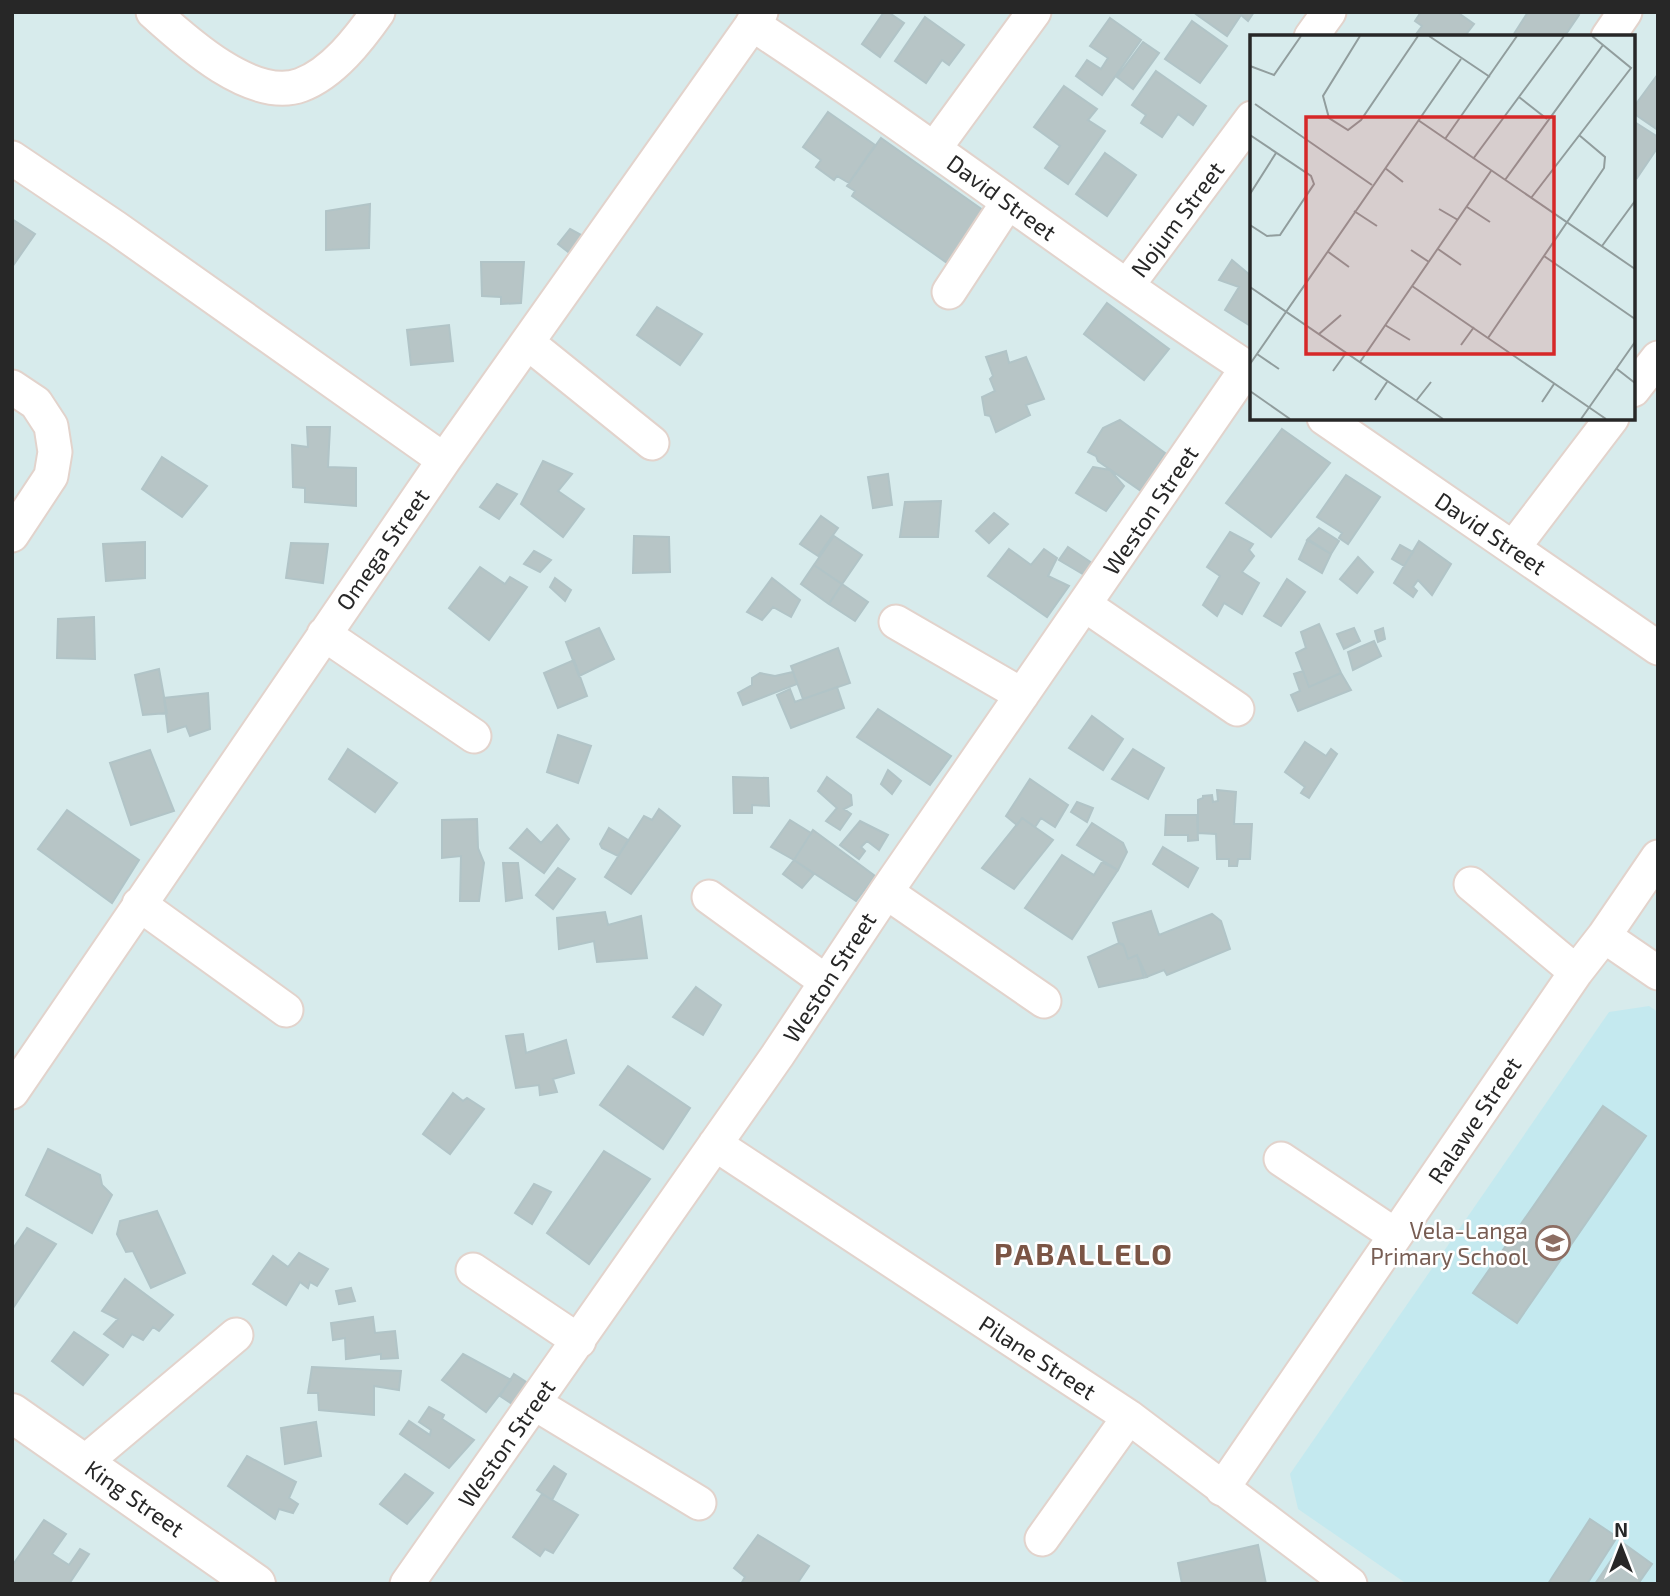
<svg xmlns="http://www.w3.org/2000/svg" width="1670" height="1596" font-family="'Exo 2',sans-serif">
	<rect width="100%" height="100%" fill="#d7ebec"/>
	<!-- education -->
	<path fill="#c4e9ef" d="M1649,1006L1658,1012V1584H1407L1298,1509L1290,1474L1609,1012Z"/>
	<!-- building -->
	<path fill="#b7c5c6" stroke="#b1c4c7" stroke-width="2" d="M884,12H888L904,23L880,57L862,44Z
		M1198,12H1254L1248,21L1241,15L1227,36L1196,14Z
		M1421,12H1457L1474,24L1464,37H1414L1422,26L1415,21Z
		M1528,12H1575L1579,15L1564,37H1512Z
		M925,17L964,45L949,65L942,60L926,83L895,61Z
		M1110,18L1141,40L1102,95L1076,76L1087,60L1101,69L1108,58L1090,46Z
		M1192,21L1227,46L1200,83L1165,59Z
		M1143,42L1159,53L1133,89L1117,77Z
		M1156,71L1206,106L1193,125L1178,114L1162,137L1141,123L1146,115L1132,105Z
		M1658,74V130L1633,113V108Z
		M1064,86L1097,109L1088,120L1105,131L1068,184L1045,168L1060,146L1034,127Z
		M828,112L875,145L849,183L837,176L834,180L816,167L821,160L803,147Z
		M1633,121L1658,137V147L1637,178L1633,175Z
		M881,138L987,213L950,265L852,196L855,191L847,186Z
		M1105,153L1136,175L1107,216L1076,194Z
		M370,204L369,248L326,250V211Z
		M12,219L35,234L12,267Z
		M570,229L585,237L572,255L558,244Z
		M1232,260L1250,275L1252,270V327L1225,310L1239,287L1219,280Z
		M481,262H524L521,303L501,304V297L482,296Z
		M1107,303L1169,349L1144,380L1084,334Z
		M657,307L702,334L680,365L637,335Z
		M449,325L453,361L411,365L407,330Z
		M1006,351L1009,363L1026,357L1044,399L1026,405L1030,415L996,432L990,416L985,415L982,397L995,391L990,379L993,376L986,357Z
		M1120,420L1165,453L1141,491L1098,461L1096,456L1088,452L1103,428Z
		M307,427H330L328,467L356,468V506L305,502V488L293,487L292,445L308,447Z
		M1282,429L1330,463L1271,537L1226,503Z
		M162,457L207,486L182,517L142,489Z
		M543,461L572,474L558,491L584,509L563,537L521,504Z
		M1093,467L1110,470L1124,486L1106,511L1076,493Z
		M888,474L892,505L873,508L868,477Z
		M1346,475L1380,497L1348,544L1339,538L1342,533L1317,517Z
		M497,484L517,494L499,519L480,507Z
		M941,501L938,537H900L905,502Z
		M994,513L1008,524L989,543L976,531Z
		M821,516L838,528L818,556L800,544Z
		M1319,528L1339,541L1331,554L1307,540Z
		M1230,532L1253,544L1249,550L1254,556L1242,572L1259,583L1242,614L1224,603L1217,616L1203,605L1220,576L1207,567Z
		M634,536L669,537L670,572L633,573Z
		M834,536L862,555L842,584L814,565Z
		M1308,539L1331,554L1322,573L1299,559Z
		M1419,541L1451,564L1432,595L1418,580L1413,587L1417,591L1413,597L1394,583Z
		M145,542V578L106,581L103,544Z
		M291,543L328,544L323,583L286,578Z
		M1400,545L1413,552L1404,566L1392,559Z
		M1068,547L1098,567L1091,579L1059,560Z
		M1009,549L1031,565L1044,549L1057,558L1048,576L1069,586L1047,617L988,576Z
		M534,551L551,560L540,572L524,564Z
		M1358,557L1373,572L1357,593L1340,579Z
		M814,565L842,584L829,604L801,584Z
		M480,567L505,584L510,577L527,587L489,640L449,608Z
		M555,578L571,590L565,601L550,587Z
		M772,578L800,600L791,617L773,607L762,620L747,612Z
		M1287,579L1305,592L1281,626L1264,616Z
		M842,584L868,602L855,621L829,604Z
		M94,617L95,659L57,658L58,619Z
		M1319,624L1341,673L1309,687L1296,653L1306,648L1301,632Z
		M599,628L614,659L579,676L566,642Z
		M1354,628L1360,641L1344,649L1337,634Z
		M1383,628L1385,639L1378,642L1375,631Z
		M1374,641L1381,656L1353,670L1348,652Z
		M838,648L850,683L803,699L791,666Z
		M574,660L587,696L558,708L544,673Z
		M159,669L167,713L143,715L135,675Z
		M1303,671L1309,687L1341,673L1351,690L1298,711L1291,695L1300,691L1294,674Z
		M793,672L797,684L743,705L738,693L752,685V678L760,673L775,676Z
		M837,687L844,708L791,728L777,695L790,689L795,702Z
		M208,693L210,729L190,736L186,726L168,732L164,698Z
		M878,709L951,756L930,785L857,737Z
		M1092,716L1123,739L1103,770L1069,748Z
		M558,735L591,746L578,783L547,772Z
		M1305,742L1326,756L1331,749L1337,754L1309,798L1301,793L1305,787L1285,772Z
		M348,749L397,783L375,812L329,779Z
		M1133,749L1164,768L1148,799L1112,779Z
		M150,750L174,811L131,825L110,763Z
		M888,770L901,781L892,794L881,784Z
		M733,777L768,778L769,806L752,805V813H734Z
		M827,777L851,795L852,805L844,809L851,814L840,830L826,821L837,808L818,791Z
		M1030,779L1068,805L1055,827L1041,818L1035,827L1022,818L1017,825L1006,816Z
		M1217,790L1236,792L1234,824H1252L1250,859H1238L1237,866H1229V859H1217L1216,834L1198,833V800L1203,798V796L1212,795L1213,802L1218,801Z
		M1077,802L1093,808L1087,822L1071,812Z
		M659,809L680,826L631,894L605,877L644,816L652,820Z
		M67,810L139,860L112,903L38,849Z
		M1166,815H1197L1198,840L1188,841V835H1165Z
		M1022,818L1053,840L1014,889L982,868Z
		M477,819L478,848L484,863L479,901H460L461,856L442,858V820Z
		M790,820L811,833L794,860L771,847Z
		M860,821L888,835L879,850L867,841L861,847L865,851L859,859L840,845Z
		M1092,823L1123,843L1127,852L1118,870L1077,845Z
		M557,825L569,839L544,873L510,848L527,829L541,843Z
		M609,828L628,840L618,856L602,848L600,844Z
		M813,830L875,876L856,901L794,860Z
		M1163,847L1198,868L1188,887L1153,864Z
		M1062,855L1094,875L1102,862L1118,870L1072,939L1025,908Z
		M794,860L814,874L802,888L783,874Z
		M503,863H518L522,898L506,901Z
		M558,868L575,879L553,909L536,895Z
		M1151,911L1159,935L1212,914L1221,921L1230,949L1167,975L1164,970L1144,978L1137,955L1128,959L1124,946L1119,943L1113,923Z
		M605,912L608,925L641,916L647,958L597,962L594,941L559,949L557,918Z
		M1119,943L1123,944L1128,959L1137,955L1147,977L1099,987L1088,957Z
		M696,987L721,1005L703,1035L673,1017Z
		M523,1034L526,1053L566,1040L574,1073L553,1079L557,1092L540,1095L539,1085L516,1088L506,1036Z
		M628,1066L690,1108L663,1149L600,1105Z
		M453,1093L463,1101L467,1098L484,1109L450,1154L423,1134Z
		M1603,1106L1646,1136L1517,1323L1473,1293Z
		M48,1149L100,1175L102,1185L112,1195L92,1233L26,1195Z
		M604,1151L650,1179L589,1264L547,1233Z
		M534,1184L551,1192L532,1224L515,1213Z
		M157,1211L185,1273L151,1288L133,1251L126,1252L117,1234L120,1221Z
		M27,1228L56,1244L13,1308L12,1250Z
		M299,1253L328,1269L317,1286L310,1282L308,1288L300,1282L286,1305L253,1284L273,1256L288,1267Z
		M125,1279L173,1315L159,1331L153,1327L143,1340L132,1334L123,1347L104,1334L118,1319L102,1311Z
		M351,1288L355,1301L339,1304L336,1291Z
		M373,1317L375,1333L395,1331L398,1358L381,1359V1354L346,1359L345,1338L333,1340L331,1323Z
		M74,1332L108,1355L83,1385L52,1361Z
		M463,1354L511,1380L486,1412L442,1380Z
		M312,1367L401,1371L399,1390L374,1386V1415L319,1410L318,1393H308Z
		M514,1374L534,1387L520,1409L500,1396Z
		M429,1407L444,1415L442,1419L474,1440L449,1468L400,1434L409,1421L430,1435L431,1430L419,1422Z
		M316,1422L321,1456L285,1464L281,1428Z
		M247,1456L296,1482L289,1498L298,1504L293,1513L279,1509L275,1519L228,1486Z
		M554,1466L566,1474L552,1500L537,1490Z
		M405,1474L433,1493L407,1524L380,1504Z
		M542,1494L578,1515L553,1553L545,1549L540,1556L513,1537Z
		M1590,1519L1617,1537L1587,1584H1548Z
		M44,1520L66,1534L52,1554L69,1565L80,1549L89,1554L69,1584H12V1566Z
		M758,1535L809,1566L797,1584H741L745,1577L734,1568Z
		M1623,1543L1652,1564L1638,1584H1595Z
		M1258,1545L1266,1584H1182L1178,1563Z"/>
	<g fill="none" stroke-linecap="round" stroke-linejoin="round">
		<!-- minor casing -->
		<g stroke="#e2d3cc" stroke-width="37">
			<path id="minor" d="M153,12C186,42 253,103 301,85C333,73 359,39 378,12
				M752,24C922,135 1082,260 1252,371
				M1311,37L1329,12
				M1608,37L1625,12
				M934,149L1034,12
				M12,158L116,228L444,460
				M1127,286L1252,118
				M949,292L1008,202
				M528,343L652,443
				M12,387L36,403L51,426L55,452L51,476L12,535
				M1633,390L1658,358
				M1324,418L1658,648
				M1513,548L1612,418
				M1085,605L1237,709
				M896,622L1022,695
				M324,634L474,736
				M1471,884L1576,972
				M886,892L1044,1001
				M709,897L825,981
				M139,904L286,1010
				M1604,936L1658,973
				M12,1092L444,460L761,12
				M715,1144L1129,1417L1350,1584
				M1281,1159L1395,1235
				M473,1270L579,1341
				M534,1403L699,1503
				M85,1462L236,1335
				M1222,1489L1576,972L1604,936L1658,857
				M1042,1539L1129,1417
				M407,1584L777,1056L886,892L1247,368"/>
		</g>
		<!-- tertiary casing -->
		<g stroke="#e2d3cc" stroke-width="42">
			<path id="tertiary" d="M12,1413L256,1584"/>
		</g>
		<!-- minor -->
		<use href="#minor" stroke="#fff" stroke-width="33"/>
		<!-- tertiary -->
		<use href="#tertiary" stroke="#fff" stroke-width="38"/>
	</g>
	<!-- icons -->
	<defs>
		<g id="school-ring" transform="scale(1.75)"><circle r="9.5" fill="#fff" stroke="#8d6e63" stroke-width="1.5"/><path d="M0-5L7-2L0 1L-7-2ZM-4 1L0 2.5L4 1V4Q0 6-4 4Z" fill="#8d6e63"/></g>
	</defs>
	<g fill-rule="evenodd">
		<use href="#school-ring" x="1553" y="1243"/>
	</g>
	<g text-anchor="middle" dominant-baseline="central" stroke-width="5" stroke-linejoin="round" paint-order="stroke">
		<!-- street labels -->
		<g font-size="23" fill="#272727" stroke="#fff">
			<text transform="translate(1002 197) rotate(36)">David Street</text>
			<text transform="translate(1177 219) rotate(-53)">Nojum Street</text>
			<text transform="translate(1150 510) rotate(-56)">Weston Street</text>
			<text transform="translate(1491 533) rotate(34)">David Street</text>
			<text transform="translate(382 549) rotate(-55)">Omega Street</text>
			<text transform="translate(829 977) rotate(-57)">Weston Street</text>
			<text transform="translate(1474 1120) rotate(-56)">Ralawe Street</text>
			<text transform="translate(1038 1357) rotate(33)">Pilane Street</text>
			<text transform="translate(506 1443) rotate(-55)">Weston Street</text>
			<text transform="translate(135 1498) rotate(35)">King Street</text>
		</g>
		<!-- education labels -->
		<g font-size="23" fill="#785e54" stroke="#fff" text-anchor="end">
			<text x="1528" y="1230">Vela-Langa<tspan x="1528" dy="26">Primary School</tspan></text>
		</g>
		<!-- district labels -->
		<g font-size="30" font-weight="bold" letter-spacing="2" fill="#7b5545" stroke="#fff">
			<text x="1084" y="1253">PABALLELO</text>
		</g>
	</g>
	<!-- overview -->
	<g transform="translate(1250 35)">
		<rect width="385" height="385" fill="#d7ebec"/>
		<path fill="none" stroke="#919d9d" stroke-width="2" d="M110,1L73,61L79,83L98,95L111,85L168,1M179,1L240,42M0,31L24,40L51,1M269,62L297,84M5,69L122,150M168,85L385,234M0,100L61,141L64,149L30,200L17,201L0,190M195,104L267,1M223,124L314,1M135,133L153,147M255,145L353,10M0,159L26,118M281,163L381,33L342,1M217,172L240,187M189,174L208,185M104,176L127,191M352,211L385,166M188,214L211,230M161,215L179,227M77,216L99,232M294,221L385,284M162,251L356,384M0,252L193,384M135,290L160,305M69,299L91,280M238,303L354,133L355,122L329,100M211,310L224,292M7,319L29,334M110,327L241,136M0,329L211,24M367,334L385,348M83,336L96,318M0,356L40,384M125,365L137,347M166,366L181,347M292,367L304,349M331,384L385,307"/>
		<path fill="#d62828" fill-opacity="0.15" stroke="#d62828" stroke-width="3.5" d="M56,82H304V319H56Z"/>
		<rect width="385" height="385" fill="none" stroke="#272727" stroke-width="3.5"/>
	</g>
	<!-- border -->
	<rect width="1670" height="1596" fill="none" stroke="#272727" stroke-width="28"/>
	<!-- north arrow -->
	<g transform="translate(1621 1547)" stroke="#ffffff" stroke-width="5" paint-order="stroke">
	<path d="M0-5L12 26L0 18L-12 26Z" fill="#272727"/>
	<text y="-10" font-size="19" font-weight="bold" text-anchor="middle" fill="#272727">N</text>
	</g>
</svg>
